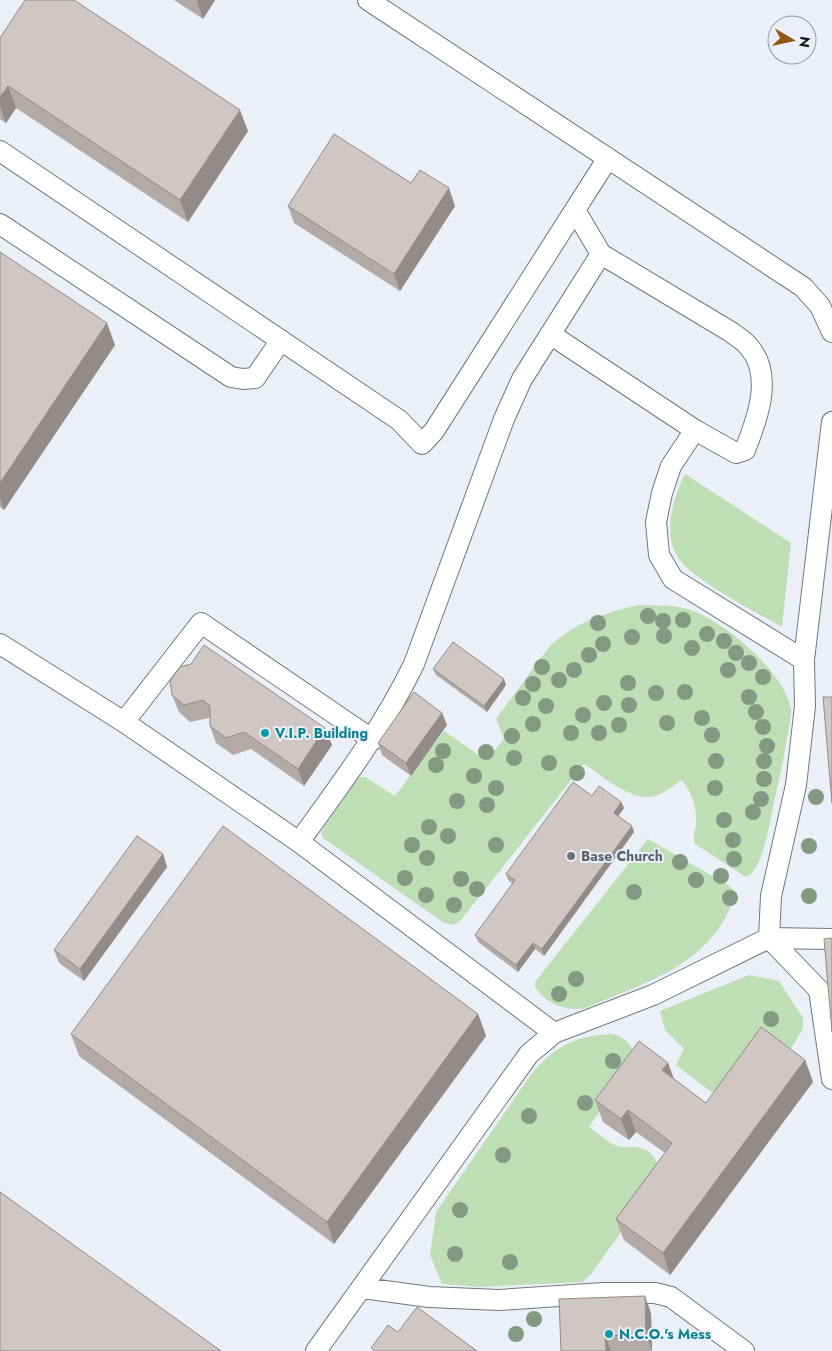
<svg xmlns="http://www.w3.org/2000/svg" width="832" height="1351" font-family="Jost,sans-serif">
	<rect width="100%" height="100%" fill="#ebeff7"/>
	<!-- green -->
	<path fill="#bedeb6" d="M685,474L791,543L782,627C756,612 696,582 679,559C662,536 673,497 685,474Z
		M638,605C653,606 672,604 687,609C723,619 783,671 791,708C792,714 789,722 789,727C785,752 780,777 774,802C770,822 764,863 749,876H744L695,844C692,837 695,832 696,825C697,807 692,793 682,780C674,785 667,791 658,795C634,805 603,776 584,764L460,921L454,925L444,923L323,838L321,832L358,777H365L395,796L444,731L486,760L504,739L496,719L549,647C573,623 605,613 638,605Z
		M648,839L728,885L736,893C712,966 648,981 586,1008C566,1012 546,1004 535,987V982Z
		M749,975L779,981L803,1018V1028L789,1052L714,1094L676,1065L684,1049L665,1030L660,1011Z
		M613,1034C624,1037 634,1046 635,1057L589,1127C598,1133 611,1146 622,1147C627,1148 632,1146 637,1147C656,1151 661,1165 657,1182L591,1274L583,1282L479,1287L442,1284L430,1255L436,1212L530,1076C553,1047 576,1035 613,1034Z"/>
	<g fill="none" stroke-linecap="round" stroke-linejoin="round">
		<!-- lane casing -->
		<g stroke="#72767d" stroke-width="22">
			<path id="lane" d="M368,0L803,287L820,306L832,332
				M0,151L399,420L422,444L434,431L608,158
				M0,224L231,377L243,379L255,378L281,340
				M550,334L695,430L736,453L745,450C757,420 774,375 749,347C745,341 737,337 731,332L601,254L575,210
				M832,422L804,660L805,706L796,785L771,896L769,938L819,990L832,1079
				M695,430L671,466L662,493L656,522L659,555L673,579L804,660
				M0,644L124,722L299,842L554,1033
				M124,722L201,623L373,740
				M299,842C341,784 383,728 414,664L504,419L522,379L601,254
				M363,1288L429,1297L499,1300L603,1293H655L671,1297L744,1351
				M316,1351L529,1054L554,1033L653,995L769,938L832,939"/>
		</g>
		<!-- lane -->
		<use href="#lane" stroke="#fff" stroke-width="20"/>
	</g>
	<!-- trees -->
	<g fill="#819a81">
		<circle cx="648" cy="616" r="8"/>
		<circle cx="683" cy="620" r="8"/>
		<circle cx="663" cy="621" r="8"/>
		<circle cx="598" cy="623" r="8"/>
		<circle cx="707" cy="634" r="8"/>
		<circle cx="664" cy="636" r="8"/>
		<circle cx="632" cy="637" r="8"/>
		<circle cx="724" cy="641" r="8"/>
		<circle cx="603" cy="644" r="8"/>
		<circle cx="692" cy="648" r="8"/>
		<circle cx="736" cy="653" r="8"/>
		<circle cx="589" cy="655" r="8"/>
		<circle cx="749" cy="663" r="8"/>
		<circle cx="542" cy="667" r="8"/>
		<circle cx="574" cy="670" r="8"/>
		<circle cx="728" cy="670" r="8"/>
		<circle cx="763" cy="677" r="8"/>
		<circle cx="559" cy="680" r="8"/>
		<circle cx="628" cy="683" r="8"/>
		<circle cx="533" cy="684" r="8"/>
		<circle cx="685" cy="692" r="8"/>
		<circle cx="656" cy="693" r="8"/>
		<circle cx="749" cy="697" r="8"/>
		<circle cx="523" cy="698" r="8"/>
		<circle cx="604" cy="703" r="8"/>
		<circle cx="629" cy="705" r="8"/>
		<circle cx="546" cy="706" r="8"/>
		<circle cx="756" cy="712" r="8"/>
		<circle cx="583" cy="715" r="8"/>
		<circle cx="702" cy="718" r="8"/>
		<circle cx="667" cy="723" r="8"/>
		<circle cx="533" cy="724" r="8"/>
		<circle cx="619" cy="725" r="8"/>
		<circle cx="763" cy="727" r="8"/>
		<circle cx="571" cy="733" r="8"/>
		<circle cx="599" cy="733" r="8"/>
		<circle cx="712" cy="735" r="8"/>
		<circle cx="512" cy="736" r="8"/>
		<circle cx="767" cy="746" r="8"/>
		<circle cx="443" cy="751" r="8"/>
		<circle cx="486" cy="752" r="8"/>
		<circle cx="514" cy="758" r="8"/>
		<circle cx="716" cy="761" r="8"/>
		<circle cx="764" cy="761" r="8"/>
		<circle cx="549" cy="763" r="8"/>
		<circle cx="436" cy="765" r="8"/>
		<circle cx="577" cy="773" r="8"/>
		<circle cx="474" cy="776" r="8"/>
		<circle cx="764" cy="779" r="8"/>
		<circle cx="496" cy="788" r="8"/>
		<circle cx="715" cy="788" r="8"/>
		<circle cx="816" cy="797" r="8"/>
		<circle cx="761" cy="799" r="8"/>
		<circle cx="457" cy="801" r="8"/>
		<circle cx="487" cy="805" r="8"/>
		<circle cx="753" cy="812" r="8"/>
		<circle cx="724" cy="820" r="8"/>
		<circle cx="429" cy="827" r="8"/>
		<circle cx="448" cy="836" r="8"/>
		<circle cx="733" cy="840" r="8"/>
		<circle cx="412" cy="845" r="8"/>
		<circle cx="496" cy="845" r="8"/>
		<circle cx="809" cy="846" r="8"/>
		<circle cx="427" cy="858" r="8"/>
		<circle cx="734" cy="859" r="8"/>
		<circle cx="680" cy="862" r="8"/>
		<circle cx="721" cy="876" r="8"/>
		<circle cx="405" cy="878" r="8"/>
		<circle cx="461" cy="879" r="8"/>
		<circle cx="696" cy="880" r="8"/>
		<circle cx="477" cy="889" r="8"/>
		<circle cx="634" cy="892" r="8"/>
		<circle cx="426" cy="895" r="8"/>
		<circle cx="809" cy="896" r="8"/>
		<circle cx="730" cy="898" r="8"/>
		<circle cx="454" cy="905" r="8"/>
		<circle cx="576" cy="979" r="8"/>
		<circle cx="559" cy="994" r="8"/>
		<circle cx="771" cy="1019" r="8"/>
		<circle cx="613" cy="1061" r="8"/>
		<circle cx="585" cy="1103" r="8"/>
		<circle cx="529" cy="1116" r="8"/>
		<circle cx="503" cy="1155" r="8"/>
		<circle cx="460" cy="1210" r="8"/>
		<circle cx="455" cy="1254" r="8"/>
		<circle cx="510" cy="1262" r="8"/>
		<circle cx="534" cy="1319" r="8"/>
		<circle cx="516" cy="1334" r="8"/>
	</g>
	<!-- wall -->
	<path fill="#b3aaa8" d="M174,0H215L203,19Z
		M0,38L248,131L188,222L16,108L6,123L0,119Z
		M411,183L455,206L400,291L294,223L288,206Z
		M0,252L115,345L4,510L0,507Z
		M433,669L506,685L487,712L436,675Z
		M170,681L332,745L304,786L251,749L233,755L216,743L210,726V718H209L190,722L179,712L172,695Z
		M442,713L447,725L411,776L382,755L378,743Z
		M592,796L621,802L624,808L618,816L634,832L544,956L535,949L518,972L478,942L475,935L513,884L508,880L506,874Z
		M163,854L167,867L84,981L59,963L54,950Z
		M478,1014L486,1036L334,1244L79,1056L71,1034Z
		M805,1060L813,1082L670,1275L624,1240L616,1219L665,1153L636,1132L629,1140L603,1122L595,1100L668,1063L674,1079L706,1103Z
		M651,1313L652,1351H561Z"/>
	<!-- shaded-wall -->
	<path fill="#928b88" d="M198,0H215L203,19L197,2Z
		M8,86L16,108L6,123L0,107V97Z
		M240,110L248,131L188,222L180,200Z
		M449,188L455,206L400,291L394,274Z
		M107,323L115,345L4,510L0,498V483Z
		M504,679L506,685L487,712L484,706Z
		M442,713L447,725L411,776L406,763Z
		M325,728L332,745L304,786L298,769Z
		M621,802L624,808L616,819L614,813Z
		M632,826L634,832L544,956L542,949Z
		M163,854L167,867L84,981L80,969Z
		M533,943L535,949L518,972L516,965Z
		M478,1014L486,1036L334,1244L327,1222Z
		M805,1060L813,1082L670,1275L663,1253Z
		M668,1063L676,1085L662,1070Z
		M628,1110L636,1132L629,1140L621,1119Z
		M645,1296L651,1313L652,1351L646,1334Z
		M605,1336L611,1351H606Z"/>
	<!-- building -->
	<path fill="#d0c6c3" stroke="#928b88" d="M25,0H74L240,110L180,200L8,86L0,97V38Z
		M334,134L411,183L420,170L449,188L394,274L288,206Z
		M0,252L107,323L0,483Z
		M453,642L504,679L484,706L433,669Z
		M204,645L325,728L298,769L244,732L226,738L210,726V706L203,700L184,705L172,695L170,681L180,667L191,664Z
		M414,692L442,713L406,763L378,743Z
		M823,697H832V803Z
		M573,782L592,796L599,786L621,802L614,813L632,826L542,949L533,943L516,965L475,935L515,880L506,874Z
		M223,826L478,1014L327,1222L71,1034Z
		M137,836L163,854L80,969L54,950Z
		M832,938V1032L824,939Z
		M761,1027L805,1060L663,1253L616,1219L672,1143L628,1110L621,1119L595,1100L639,1041L668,1063L662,1070L706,1103Z
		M0,1192L221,1351H0Z
		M645,1296L646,1334L605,1336L606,1351H561L559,1299Z
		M417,1307L477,1351H375L371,1348L388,1325L398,1332Z"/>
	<!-- markers -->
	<g fill="#0f9aa8" stroke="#ebeff7" stroke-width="2">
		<circle cx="265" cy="733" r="5"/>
		<circle cx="609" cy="1334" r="5"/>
	</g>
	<circle fill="#6b7280" stroke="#ebeff7" stroke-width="2" cx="571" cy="856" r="5"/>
	<g text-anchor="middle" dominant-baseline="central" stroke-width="4" stroke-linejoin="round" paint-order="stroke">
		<!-- culture labels -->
		<g font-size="14" font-weight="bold" fill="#0d838f" stroke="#ebeff7" text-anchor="start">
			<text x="275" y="733">V.I.P. Building</text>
			<text x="619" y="1334">N.C.O.'s Mess</text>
		</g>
		<!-- worship labels -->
		<g font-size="14" font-weight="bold" fill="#5b616d" stroke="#ebeff7" text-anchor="start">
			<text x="581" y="856">Base Church</text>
		</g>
	</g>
	<!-- north arrow -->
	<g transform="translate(792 40) rotate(99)"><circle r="24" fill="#ebeff7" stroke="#95989e"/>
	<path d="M0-4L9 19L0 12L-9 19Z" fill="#915715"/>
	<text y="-8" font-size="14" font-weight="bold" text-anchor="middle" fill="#131518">N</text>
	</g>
</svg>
